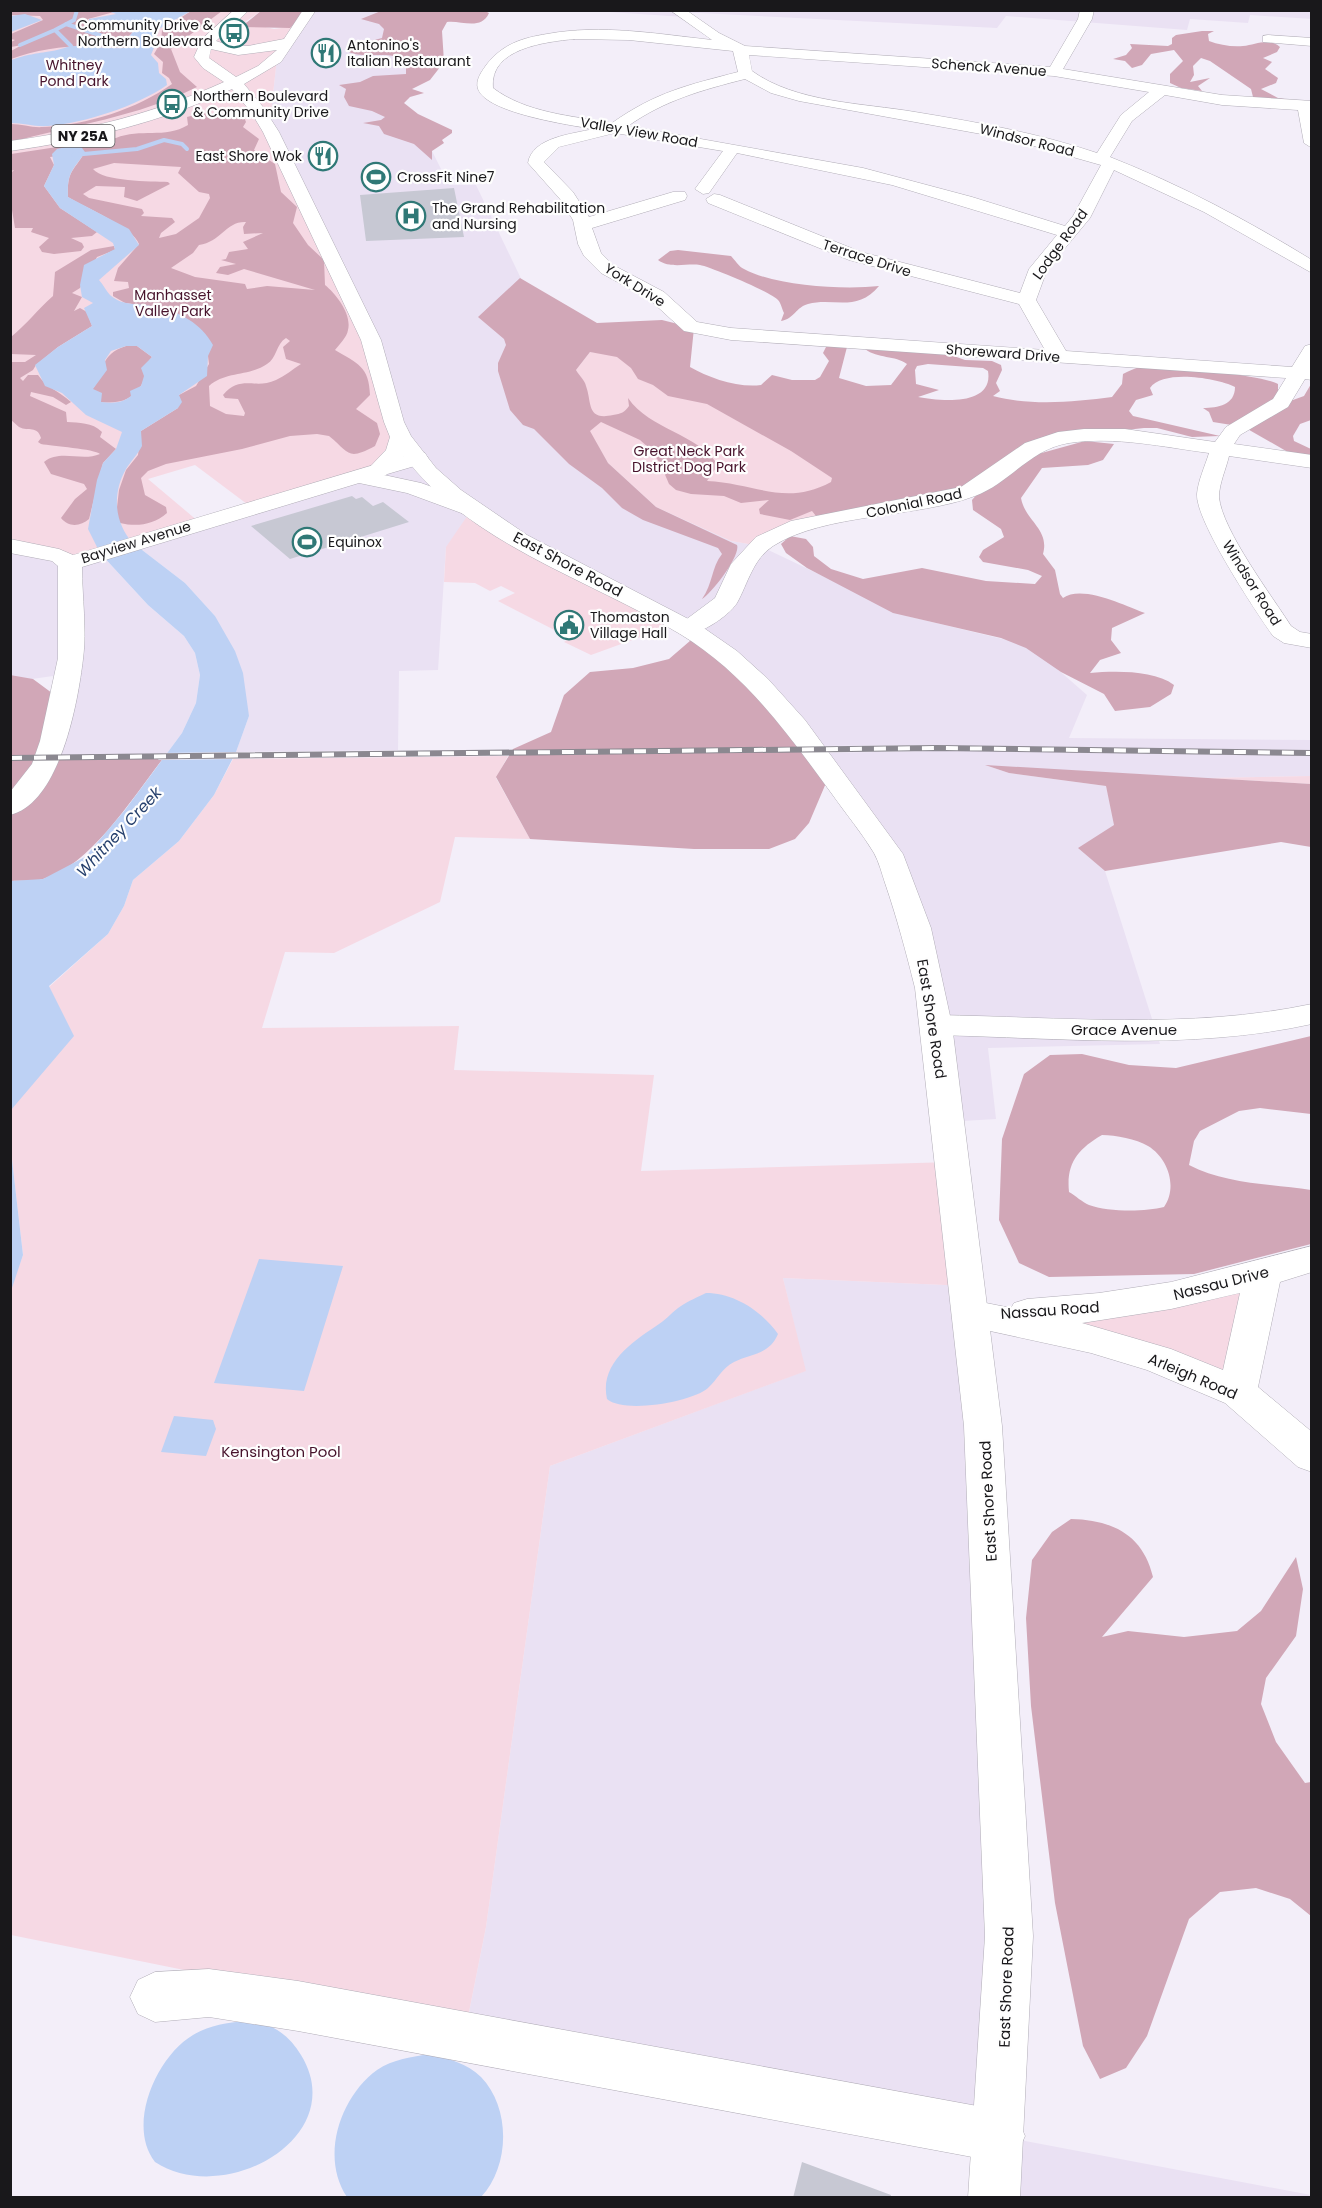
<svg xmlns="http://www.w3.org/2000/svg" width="1322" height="2208" font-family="Poppins,sans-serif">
	<rect width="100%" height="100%" fill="#f3eef9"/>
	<!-- built -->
	<path fill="#eae1f3" d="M1311,10L1312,19L1250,15L1248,23L1190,19L1187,30L1006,16L997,28L680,12L685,17L594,11Z
		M310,11H424L407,74L374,109L428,143L449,185H476L552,343L586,386L608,463L656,507L731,541L760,546L907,616L1031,646L1087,695L1069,738L1311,740V776L1208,778L988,766L1009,773L1106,786L1115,825L1079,848L1105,871L1160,1044L988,1048L996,1119L946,1122L889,854L816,753L937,751L936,745L810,746L698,634L446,547L438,670L399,671L398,750L236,752L249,716L215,616L185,583L133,543L416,458L269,131L277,58Z
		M11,546L100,553L148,605L184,636L195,653L200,675L196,703L182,733L165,756L49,757L67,674L11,682Z
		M783,1278L968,1286L999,2136L1311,2195V2197H993L999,2137L466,2027L486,1927L550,1466L805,1371Z"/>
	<!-- green -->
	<path fill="#f6d9e4" d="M11,11H261L245,22L274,29L296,26L277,58L269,131L417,458L251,507L195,465L148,479L199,522L70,563L11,546Z
		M590,352L626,355L896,508L799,526L760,546L731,541L656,507L608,463L589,431L586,386L576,370Z
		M472,509L679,623L591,655L564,642L570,638L498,601L515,593L501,586L490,591L475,583L444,582L446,547Z
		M508,756L496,778L530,839L455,837L440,902L334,953L285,952L262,1028L459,1026L454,1070L654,1075L641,1171L951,1162L968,1286L783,1278L806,1371L550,1466L486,1927L466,2027L11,1935L10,1291L23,1255L11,1151L10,1110L73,1036L49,987L108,934L124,906L133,880L179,841L214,795L233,759Z
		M1311,776V784L1208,778Z
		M1264,1273L1238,1392L1091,1339L1068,1312Z"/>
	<!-- forest -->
	<path fill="#d1a7b7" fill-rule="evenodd" d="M11,10L114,12L88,19L87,23L99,29L131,28L133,32L128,37L136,43L126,49C89,43 46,46 11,59V51L22,45L11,47V42L15,40L11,39V34L43,20L40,16L11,15Z
		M191,11H222L171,49L180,72L197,87C138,117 73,125 11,142V124C22,124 32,128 43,127C87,125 137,109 172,84L169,78L162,73L163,62L154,54L161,42L162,30Z
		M261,11H310L290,28L241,27Z
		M381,11L483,10L489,13C481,31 461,20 447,22L442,31L444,62L430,80L412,89L424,93L410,97L404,103L418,114L452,130V133L442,140L444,143L432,151V160L414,144L384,134L379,126L363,123L381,120L385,117L372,111L349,106L344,97L346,89L339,85L360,82L373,76L406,74V62C391,48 365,61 347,51L351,46L382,38L384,29L379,24L361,19Z
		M1202,31H1214L1208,34L1209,41C1219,45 1232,47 1243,46C1256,45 1268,37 1280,47L1277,52L1263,58L1272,62L1265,69L1278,78L1276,83L1261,89L1278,98L1291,100L1245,99L1253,97L1251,89L1210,61L1201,58L1193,66L1194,75L1190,82L1210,78L1198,86L1202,91L1181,88L1170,83V74L1183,61L1174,50L1151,54L1142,65L1132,68L1125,61L1113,59L1126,55L1132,48L1130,44L1168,46L1172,44V38L1176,35Z
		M202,113L244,117L246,122L243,127L259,139L254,150L275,164L281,192L297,207L293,223L308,245L324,260L325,285C336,294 352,314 348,330C347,337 339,345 335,350C358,364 369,366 370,395L356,409L377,423L380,434L375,446C347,461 350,453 329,436L317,434L290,436L242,449L166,464L148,471L141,478L145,495L166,507L167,513C153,525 137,527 120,523L116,516L119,490L126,470L138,455L141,431L178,408L179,395L196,386L209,364L208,356L157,307L125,303L113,296V292L129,288L128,282L114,281L118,268L139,244C134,228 84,207 68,197C67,171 73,172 85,152L50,157L54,165L44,186L60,208L97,232L92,236L71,238L82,243L84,247L81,251L54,254L42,252L39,247L49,238L31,232L33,228H15L11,204L10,174L14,170L11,171V154L116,138C140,128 165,139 188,125L187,117ZM114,163L181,167L178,173L199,192L209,194L210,198L199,218L176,234L159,238L161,233L175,222L172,218L141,216L144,213L142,209L89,198L83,194L96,186L125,187L124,197L137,201L170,184L168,182C150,181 104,182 93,169ZM246,222L243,227L244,234L263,233L243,242L248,249L229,252L226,259L221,260L236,264L220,267L216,273L228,275L244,269L315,290L267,286L247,289L245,284L195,277L171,268L193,253L199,245C221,242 226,221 246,222ZM286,338L290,341L283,347L286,359L301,364C293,369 285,376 276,380C255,390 241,374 223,395L225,398L238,399L245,413L244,416L226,414L210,406L209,386C226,371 248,377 267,364C277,358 276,344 286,338Z
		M114,246L115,250L97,257L80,288L72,293L82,297L74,311L80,308L87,312L92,326L58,347L36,365L33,370L20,378L23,381L28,375H38C47,388 59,391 71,402L66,405L53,397L31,392L30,396L66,412L67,422C79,423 92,422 102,432L100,437L116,449L103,463L89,519C81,526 69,528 61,518L75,499L87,489L84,484L51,474L44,462C60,449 82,462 100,454C95,449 52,446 41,444L38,442L41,438C37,425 29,432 19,427C16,425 14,422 11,420L10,362H25L36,355L11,354V337C26,325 38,309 53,296L55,272L91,250Z
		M678,250L731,256C735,260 739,267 744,269C775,286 844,290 879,286C857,313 833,297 808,304C796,307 794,319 781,321L784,313C782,309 781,303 778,300C773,293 711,267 700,265C687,263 670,269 658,260L670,251Z
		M520,278L597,323L662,320L694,328L690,367C709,378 738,388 761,385L772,375L792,380H815L820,377L829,361L823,353L827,345L847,347L839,378L866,386L891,385L907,364C895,355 878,359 865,349L948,354L965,360L992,361L1001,365L1002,370L996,383L1000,391L993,396C1030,406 1075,402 1112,397L1122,384L1123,374C1129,371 1135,368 1141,367C1160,364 1262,375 1278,384V390L1293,400L1304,396L1311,384V420L1300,424L1293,436L1294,441L1311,449V458L1293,455L1244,427L1213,422L1209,412L1203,408C1218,408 1235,405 1235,387C1217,378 1163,369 1150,388L1153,395L1136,400L1129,411L1133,416L1220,436L1192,437L1157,428H1144L1071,436L979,487L816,516L812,511L790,520L760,514L759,509L769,500L741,503L724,496L691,494L676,490L669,484L660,463L649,448L640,440L601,422L590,431L608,463L656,507L737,545C741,555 712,593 702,599C713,584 711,568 722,554L718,548L643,520L622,508L602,488L569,464L534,429L523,425L510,410L498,371V363L506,345L504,339L478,317ZM590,352L617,357L631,368L638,379L653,385L668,396L707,404L791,451L832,478L831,482C785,507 755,483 707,481L718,465C697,433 650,430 628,398L629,406C625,412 621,414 613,415C586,421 592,402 586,386C585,381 579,375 576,370ZM928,364L983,368L988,371C994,407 939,401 918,397L939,390L916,384L915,370L917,366Z
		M126,346H137L152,357C144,365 147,375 142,384C133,401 117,404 100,402L92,390C106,369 99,355 126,346Z
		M1085,441L1114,444L1103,460L1088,465L1042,468L1021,498C1025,521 1050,529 1043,554L1055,570L1060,594L1063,598C1082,584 1126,606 1145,613L1112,628L1111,640L1121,653L1100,660L1090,673C1115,671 1154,670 1174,685L1171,694L1150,707L1115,711L1104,694L1061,672L1026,648L1001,638L893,613L807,568L786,553L781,544L790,536L806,539L813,547L814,556L831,569L863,579L922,568L986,581L1035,584L1042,576L1028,570L983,562L979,557L983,550L1004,537L1001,529L973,510L972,500L979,492L1038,454Z
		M698,634L728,656L826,783L809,823L795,839L769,849H694L530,839L496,777L513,749L551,732L564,695L590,672L633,668L669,659Z
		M10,675L33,679L56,696L49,757L165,756C134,795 92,865 43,879C34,882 20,880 11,881Z
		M985,765L1311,784V847L1281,842L1105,871L1078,848L1114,825L1106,786L1009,773Z
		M1311,1036V1114L1260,1108L1239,1111L1200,1131L1194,1141L1189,1165C1225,1184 1271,1184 1311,1190V1244L1194,1274L1049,1277L1019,1263L999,1220L1002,1139L1024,1074L1050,1055L1082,1054L1129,1065L1176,1068ZM1102,1135C1116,1135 1136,1139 1148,1146C1168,1158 1178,1187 1164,1207C1145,1212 1108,1212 1089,1205C1082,1202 1076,1196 1069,1192C1066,1163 1078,1149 1102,1135Z
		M1071,1519C1113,1520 1143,1535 1153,1577L1102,1637L1128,1631L1184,1637L1237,1631L1261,1611L1296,1557L1303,1589L1296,1636L1266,1678L1261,1704L1276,1742L1305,1783L1311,1782V1916L1290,1899L1256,1888L1220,1892L1189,1919L1147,2036L1126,2068L1100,2079L1083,2046L1055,1903L1031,1706L1026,1618L1032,1560L1052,1532Z"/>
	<!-- water -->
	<path fill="#bdd1f4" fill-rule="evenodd" d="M186,10L189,12L157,30L156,43L151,55L158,63L159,73L166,79L167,85C137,106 85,123 48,126C35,127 23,123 11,123V60C29,54 34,54 52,51C60,50 67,46 75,46C93,46 120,51 136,46L138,42L129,37L135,29C119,23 104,33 89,23V19L116,14L108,11Z
		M25,14L42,20L11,32V16Z
		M79,144L85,152C73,171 67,171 68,197L129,229L139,245L99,280C103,284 106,291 110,295C123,307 141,303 156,307C180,312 201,323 213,345L208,356L207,376L179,395L182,402L178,408L141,431L142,446C138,454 131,461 126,469C112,493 114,523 133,543L185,583L215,616L235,651L243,673L249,716L236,752L214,795L179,841L133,880L124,906L108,934L49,986L74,1036L11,1110V881L43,879L85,857L125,810L165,756L182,733L196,703L200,675L195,653L184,636L148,605L100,553L88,529L97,480L103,463L116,449L122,432L86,415L62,393L45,386L35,365L58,347L92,326L84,308L93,303L82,297L80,285L84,265L115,249L113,243L60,208L44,186L54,165L52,154L57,149ZM126,346H137L152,357L141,368L144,376L141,386L130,391L131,396C121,404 112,403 101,402L102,393L93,389L107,370L105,360L111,351Z
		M11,1151L23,1255L11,1291H10Z
		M259,1259L343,1266L304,1391L214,1383Z
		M706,1293C734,1293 762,1311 778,1334C769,1355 752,1353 734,1362C722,1368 717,1380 708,1388C692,1402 624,1414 607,1399C599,1363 634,1341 659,1324C667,1319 673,1311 681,1306C688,1301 698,1297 706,1293Z
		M174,1416L213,1420L216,1429L206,1456L161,1452Z
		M245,2021C253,2023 264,2023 272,2027C284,2033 294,2043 301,2055C351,2136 226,2208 155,2162C126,2125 157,2056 193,2035C209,2025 227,2023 245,2021Z
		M430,2054C449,2059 467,2063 481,2077C511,2108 510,2166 481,2197H347C320,2157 340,2097 377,2070C393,2059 412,2057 430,2054Z"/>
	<!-- pier -->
	<path fill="#f3eef9" d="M239,752L236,759L158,760L163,753Z"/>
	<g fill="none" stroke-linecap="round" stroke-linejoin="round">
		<!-- stream -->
		<path stroke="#bdd1f4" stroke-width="4" d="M66,24L136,47
			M20,45L55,30
			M71,46L55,30L74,20L77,10
			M73,155L137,149L164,140L182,144L187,149"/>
	</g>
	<!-- building -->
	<path fill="#c7c8d3" d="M454,188L464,237L366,241L360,195Z
		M352,496L356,499L362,497L373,506L383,502L409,522L290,559L251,526Z
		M802,2162L891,2195L890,2198H793Z"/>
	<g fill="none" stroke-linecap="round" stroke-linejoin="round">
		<!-- minor casing -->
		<g stroke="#b1adb7" stroke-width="1">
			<path id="minor" d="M670,10H686L719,33L745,46L1050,67L1078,19L1080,10H1094L1092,19L1063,69L1222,95L1312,101V148L1304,143L1298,110L1222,105L1165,95L1132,121L1110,157C1181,185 1247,220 1312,260V273L1204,212L1114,170L1090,218L1047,270L1036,300L1066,351L1292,367L1305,346L1312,344V380L1305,379L1288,407L1240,435L1234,444L1312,455V468L1229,456C1226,469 1219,484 1219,497C1222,530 1272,596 1291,626L1300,632L1312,634V648L1284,643L1273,636C1256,612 1195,520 1197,494C1198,481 1205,466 1209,453C1163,447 1115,436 1069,443C1030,449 1010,483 975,496C917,518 825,513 773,546C753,559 748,583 737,603C728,617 696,638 680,634L677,629L680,624L715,598L731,564L756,537L791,521L961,487L1025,443L1058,432L1084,429H1125L1215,442L1226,427L1273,399L1286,378L731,340L684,331L650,300L601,273L584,256L578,244L573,220L560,199L528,163C532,137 573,134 593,129C570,125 486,113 478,89C475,80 482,71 487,64C503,44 522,38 547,34C601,24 658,34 712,40ZM574,39L629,40L733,51L738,72C688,85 656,92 612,123C572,116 526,113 493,88C489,48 546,42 574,39ZM749,55L1054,76L1149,92L1121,115L1097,153C1038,133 976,122 915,112C863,103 796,103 752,71ZM745,79L771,93L799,101L1009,139L1101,165L1073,216L1065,226L972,197L863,168L628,126C665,100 702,90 745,79ZM615,133L723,151L695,189L703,194L709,193L737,153L892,185L1057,235L1029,269L1020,293L861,252L720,195L714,194L706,199L708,203L849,260L1019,304L1045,350L731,328L697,322L664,292L613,265L601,253L592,228L685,200L687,196L685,192H673L589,217L573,192L544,162L559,147Z
				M1268,35L1312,38V46L1263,42V36Z
				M417,452L425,453L428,458L425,463L384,475L421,483L480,504L483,509L480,514H464L407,493L359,483L82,567C82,597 87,630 83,659C78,702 60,803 10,815V792L32,764L40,741L58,658V566L52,561L10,553V539L59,549L73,555Z
				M1312,1004V1024C1189,1051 1061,1038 936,1035L925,1032L920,1025L925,1018L936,1015C1061,1017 1189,1030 1312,1004Z
				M1312,1246V1272L1280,1282L1258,1387L1312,1432V1472L1298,1467L1225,1403L1147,1370L1091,1353L958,1324L953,1314L958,1304L971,1300L1011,1308L1014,1303L1027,1299L1099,1293L1171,1282ZM1240,1293L1223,1370L1171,1349L1082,1323L1171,1309Z
				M209,1969L298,1981L999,2110L1017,2118L1025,2136L1017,2154L999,2162L298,2031L209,2017L155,2022L138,2014L130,1997L138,1980L155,1972Z"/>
		</g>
		<!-- major casing -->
		<g stroke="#b1adb7" stroke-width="1">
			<path id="major" d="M234,10H249L216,41L228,45L248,46L284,39L303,10H316L281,62L244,84L263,107L279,132L381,340L404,422L411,436L436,468L461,490L527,535L698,624L737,651L768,679L805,720L903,854L931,928L952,1025L1002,1426L1033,1936L1020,2198H968L985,1936L964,1426L915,988C906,952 897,918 885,883C882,874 879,862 874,853C862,833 846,814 832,794C788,734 745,673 680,634C589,579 469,544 404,456L386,475H370L367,470L386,450L390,437L384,422L361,340L263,132L251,112L232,89C162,122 87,140 10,151V141C85,131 155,113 224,82L203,68L194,57L202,39ZM211,49L238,55L277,50L258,66L236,77L209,58Z"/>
		</g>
		<!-- minor -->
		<use href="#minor" fill="#fff" fill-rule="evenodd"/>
		<!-- major -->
		<use href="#major" fill="#fff" fill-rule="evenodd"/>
		<!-- rail casing -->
		<g stroke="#8b8890" stroke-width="6">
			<path id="rail" d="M10,758L937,748L1312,753"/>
		</g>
		<!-- rail -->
		<use href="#rail" stroke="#fefefe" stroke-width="4" stroke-dasharray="12" stroke-linecap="butt"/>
	</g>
	<!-- icons -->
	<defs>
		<g id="bus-ring" transform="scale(1.5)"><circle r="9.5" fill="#fefefe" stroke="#2f7876" stroke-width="1.5"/><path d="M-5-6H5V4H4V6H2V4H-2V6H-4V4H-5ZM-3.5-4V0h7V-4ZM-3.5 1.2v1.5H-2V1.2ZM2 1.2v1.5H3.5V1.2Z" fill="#2f7876"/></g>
		<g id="restaurant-ring" transform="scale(1.5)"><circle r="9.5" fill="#fefefe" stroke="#2f7876" stroke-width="1.5"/><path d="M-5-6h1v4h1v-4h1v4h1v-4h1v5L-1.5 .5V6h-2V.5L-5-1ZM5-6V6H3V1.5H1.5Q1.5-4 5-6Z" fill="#2f7876"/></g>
		<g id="stadium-ring" transform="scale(1.5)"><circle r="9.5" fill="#fefefe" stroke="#2f7876" stroke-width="1.5"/><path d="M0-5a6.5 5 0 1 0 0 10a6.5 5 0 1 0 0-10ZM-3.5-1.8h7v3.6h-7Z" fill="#2f7876"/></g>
		<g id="hospital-ring" transform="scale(1.5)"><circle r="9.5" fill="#fefefe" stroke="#2f7876" stroke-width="1.5"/><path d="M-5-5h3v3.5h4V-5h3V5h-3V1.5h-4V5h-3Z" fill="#2f7876"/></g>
		<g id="civic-ring" transform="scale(1.5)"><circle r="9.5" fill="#fefefe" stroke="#2f7876" stroke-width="1.5"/><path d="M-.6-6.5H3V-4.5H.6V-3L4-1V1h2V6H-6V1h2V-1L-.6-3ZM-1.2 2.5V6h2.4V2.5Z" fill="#2f7876"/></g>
	</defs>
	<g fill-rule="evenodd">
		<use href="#bus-ring" x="234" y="33"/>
		<use href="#restaurant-ring" x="326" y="53"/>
		<use href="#bus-ring" x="172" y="104"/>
		<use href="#restaurant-ring" x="323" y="156"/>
		<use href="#stadium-ring" x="376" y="177"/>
		<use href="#hospital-ring" x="411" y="216"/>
		<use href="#stadium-ring" x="307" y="542"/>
		<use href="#civic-ring" x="569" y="625"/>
	</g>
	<g text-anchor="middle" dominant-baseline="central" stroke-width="4.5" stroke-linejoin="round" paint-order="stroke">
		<!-- far-poi labels -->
		<g font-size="14" fill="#19181b" stroke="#fefefe" text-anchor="start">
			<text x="213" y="25" text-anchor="end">Community Drive &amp;<tspan x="213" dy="16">Northern Boulevard</tspan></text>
			<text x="347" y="45">Antonino's<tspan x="347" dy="16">Italian Restaurant</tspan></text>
			<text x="193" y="96">Northern Boulevard<tspan x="193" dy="16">&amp; Community Drive</tspan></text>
			<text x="302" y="156" text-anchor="end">East Shore Wok</text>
			<text x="397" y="177">CrossFit Nine7</text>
			<text x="432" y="208">The Grand Rehabilitation<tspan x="432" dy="16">and Nursing</tspan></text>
			<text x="328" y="542">Equinox</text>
			<text x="590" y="617">Thomaston<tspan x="590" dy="16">Village Hall</tspan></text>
		</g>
		<!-- far-park labels -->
		<g font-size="14" fill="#47132c" stroke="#fefefe">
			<text x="74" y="65">Whitney<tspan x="74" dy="16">Pond Park</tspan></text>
			<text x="173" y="295">Manhasset<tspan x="173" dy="16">Valley Park</tspan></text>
			<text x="689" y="451">Great Neck Park<tspan x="689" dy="16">DIstrict Dog Park</tspan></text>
		</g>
		<!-- far-street labels -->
		<g font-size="14" fill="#19181b" stroke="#fefefe">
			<text transform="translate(989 67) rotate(4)">Schenck Avenue</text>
			<text transform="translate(639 132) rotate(10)">Valley View Road</text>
			<text transform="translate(1027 140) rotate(14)">Windsor Road</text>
			<text transform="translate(1060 244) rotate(-54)">Lodge Road</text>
			<text transform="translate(867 258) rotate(18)">Terrace Drive</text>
			<text transform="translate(635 285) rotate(32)">York Drive</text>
			<text transform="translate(1003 353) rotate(4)">Shoreward Drive</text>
			<text transform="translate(914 503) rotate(-12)">Colonial Road</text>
			<text transform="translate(136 542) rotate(-17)">Bayview Avenue</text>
			<text transform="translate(1252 583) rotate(58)">Windsor Road</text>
		</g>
		<!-- shield labels -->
		<rect fill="#fefefe" stroke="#5e5d5f" stroke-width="1.5" x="51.5" y="125" width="63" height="22" rx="4.5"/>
		<g font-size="14" font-weight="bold" fill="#19181b">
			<text x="83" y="136">NY 25A</text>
		</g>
		<!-- street labels -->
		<g font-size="15" fill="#19181b" stroke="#fefefe">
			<text transform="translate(568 564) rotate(28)">East Shore Road</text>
			<text transform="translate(932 1019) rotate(81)">East Shore Road</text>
			<text x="1124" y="1029">Grace Avenue</text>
			<text transform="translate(1221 1283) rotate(-14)">Nassau Drive</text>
			<text transform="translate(1050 1310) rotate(-4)">Nassau Road</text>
			<text transform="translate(1193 1376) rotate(23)">Arleigh Road</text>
			<text transform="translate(988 1501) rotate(-93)">East Shore Road</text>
			<text transform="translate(1006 1987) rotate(-88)">East Shore Road</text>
		</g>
		<!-- park labels -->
		<g font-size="15" fill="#47132c" stroke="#fefefe">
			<text x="281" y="1451">Kensington Pool</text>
		</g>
		<!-- water labels -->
		<g font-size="16" font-style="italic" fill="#26406d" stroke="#fefefe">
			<text transform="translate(119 832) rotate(-47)">Whitney Creek</text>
		</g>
	</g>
	<!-- border -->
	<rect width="1322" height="2208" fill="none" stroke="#19181b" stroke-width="24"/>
</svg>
